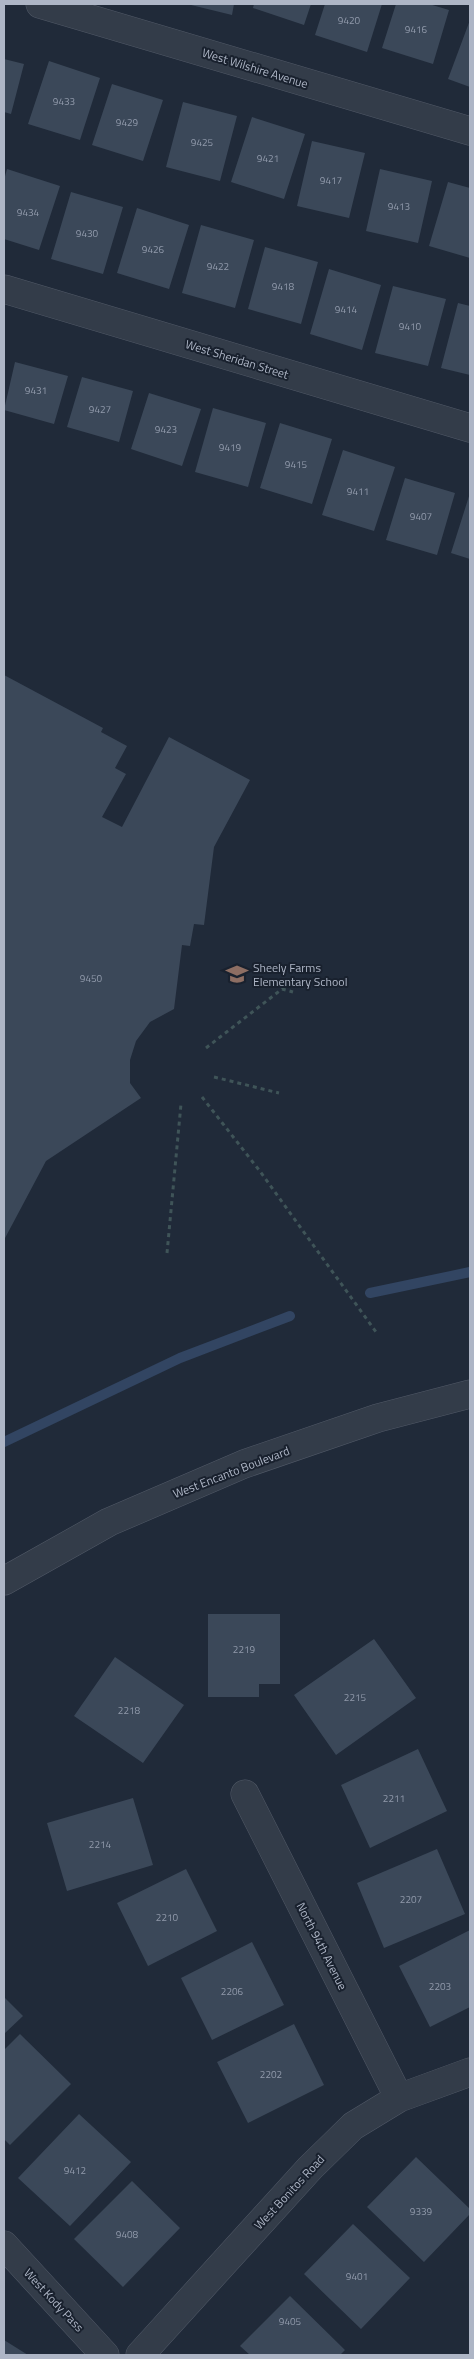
<svg xmlns="http://www.w3.org/2000/svg" width="474" height="2359" font-family="'Titillium Web',sans-serif">
	<rect width="100%" height="100%" fill="#202a39"/>
	<g fill="none" stroke-linecap="round" stroke-linejoin="round">
		<!-- stream -->
		<path stroke="#324562" stroke-width="10" d="M370,1293L470,1272
			M4,1442L180,1358L290,1316"/>
	</g>
	<!-- building -->
	<path fill="#3b4859" d="M187,4H234L232,15Z
		M254,4H311L304,25L253,8Z
		M325,4H382L367,52L315,35Z
		M396,4H429L449,10L433,64L382,48Z
		M470,20V87L448,79Z
		M4,59L24,64L11,114L4,112Z
		M49,61L100,78L80,140L28,124Z
		M112,84L163,100L143,161L92,145Z
		M183,102L237,116L220,181L166,167Z
		M252,117L305,134L284,199L231,182Z
		M312,141L365,153L349,218L297,206Z
		M7,169L60,186L39,250L4,239V180Z
		M380,169L432,181L418,243L366,231Z
		M448,182L470,188V258L429,246Z
		M71,192L123,207L103,274L51,259Z
		M137,208L189,225L169,289L117,273Z
		M201,225L254,240L235,308L182,293Z
		M265,247L318,262L301,324L248,309Z
		M329,269L381,285L362,350L310,334Z
		M393,286L446,299L428,366L375,353Z
		M458,303L470,306V375L441,368Z
		M15,362L68,376L54,424L4,410Z
		M82,377L133,391L119,442L67,427Z
		M149,393L201,409L182,466L131,449Z
		M213,408L266,423L248,487L195,472Z
		M280,423L332,439L312,504L260,488Z
		M343,450L395,467L374,531L322,515Z
		M405,478L455,493L437,555L386,540Z
		M470,493V559L451,553Z
		M4,675L103,728L101,732L127,746L115,768L126,774L102,817L122,827L169,737L250,780L214,847L204,925L194,924L190,946L182,945L174,1009L150,1022L136,1041L130,1060V1083L141,1098L46,1161L4,1240Z
		M208,1614H280V1684H259V1697H208Z
		M374,1639L416,1698L336,1755L294,1695Z
		M115,1657L184,1705L143,1763L74,1716Z
		M418,1749L447,1811L370,1848L341,1785Z
		M133,1798L153,1865L67,1891L47,1823Z
		M437,1849L465,1914L384,1948L357,1883Z
		M186,1869L217,1931L148,1966L117,1903Z
		M470,1930V2007L430,2027L399,1966Z
		M252,1942L284,2005L212,2040L181,1978Z
		M4,1997L23,2016L4,2034Z
		M294,2024L324,2085L248,2123L217,2062Z
		M20,2034L71,2084L10,2145L4,2139V2050Z
		M79,2114L131,2162L70,2226L18,2178Z
		M416,2157L470,2209V2214L424,2262L367,2207Z
		M132,2181L180,2228L123,2287L74,2239Z
		M353,2224L410,2278L361,2329L304,2274Z
		M290,2296L345,2350L340,2355H250L240,2346Z
		M4,2340L28,2355H4Z"/>
	<g fill="none" stroke-linecap="round" stroke-linejoin="round">
		<!-- minor casing -->
		<g stroke="#515967" stroke-width="29">
			<path id="minor" d="M40,4L470,131
				M4,289L470,428
				M245,1794L399,2098
				M4,2245L105,2355
				M140,2355L310,2168L353,2126L399,2098L470,2072"/>
		</g>
		<!-- tertiary casing -->
		<g stroke="#515967" stroke-width="29">
			<path id="tertiary" d="M4,1581L109,1522L244,1464L378,1418L470,1394"/>
		</g>
		<!-- path -->
		<path stroke="#3f5458" stroke-width="3" stroke-dasharray="4 4" stroke-linecap="butt" d="M206,1048L282,989L293,992
			M214,1077L279,1093
			M202,1097L259,1170L376,1332
			M167,1253L181,1104"/>
		<!-- minor -->
		<use href="#minor" stroke="#333c49" stroke-width="28"/>
		<!-- tertiary -->
		<use href="#tertiary" stroke="#333c49" stroke-width="28"/>
	</g>
	<!-- icons -->
	<defs>
		<g id="school-bare" transform="scale(1.725)"><path d="M0-5L7-2L0 1L-7-2ZM-4 1L0 2.5L4 1V4Q0 6-4 4Z" fill="#8d6e63" stroke="#19212e" stroke-width="2.5" paint-order="stroke"/></g>
	</defs>
	<g fill-rule="evenodd">
		<use href="#school-bare" x="237" y="974"/>
	</g>
	<g text-anchor="middle" dominant-baseline="central" stroke-width="4" stroke-linejoin="round" paint-order="stroke">
		<!-- number labels -->
		<g font-size="10" fill="#919aab">
			<text x="349" y="20">9420</text>
			<text x="416" y="29">9416</text>
			<text x="64" y="101">9433</text>
			<text x="127" y="122">9429</text>
			<text x="202" y="142">9425</text>
			<text x="268" y="158">9421</text>
			<text x="331" y="180">9417</text>
			<text x="399" y="206">9413</text>
			<text x="28" y="212">9434</text>
			<text x="87" y="233">9430</text>
			<text x="153" y="249">9426</text>
			<text x="218" y="266">9422</text>
			<text x="283" y="286">9418</text>
			<text x="346" y="309">9414</text>
			<text x="410" y="326">9410</text>
			<text x="36" y="390">9431</text>
			<text x="100" y="409">9427</text>
			<text x="166" y="429">9423</text>
			<text x="230" y="447">9419</text>
			<text x="296" y="464">9415</text>
			<text x="358" y="491">9411</text>
			<text x="421" y="516">9407</text>
			<text x="91" y="978">9450</text>
			<text x="244" y="1649">2219</text>
			<text x="355" y="1697">2215</text>
			<text x="129" y="1710">2218</text>
			<text x="394" y="1798">2211</text>
			<text x="100" y="1844">2214</text>
			<text x="411" y="1899">2207</text>
			<text x="167" y="1917">2210</text>
			<text x="440" y="1986">2203</text>
			<text x="232" y="1991">2206</text>
			<text x="271" y="2074">2202</text>
			<text x="75" y="2170">9412</text>
			<text x="421" y="2211">9339</text>
			<text x="127" y="2234">9408</text>
			<text x="357" y="2276">9401</text>
			<text x="290" y="2321">9405</text>
		</g>
		<!-- street labels -->
		<g font-size="12" fill="#aeb6c6" stroke="#19212e">
			<text transform="translate(255 68) rotate(17)">West Wilshire Avenue</text>
			<text transform="translate(237 359) rotate(17)">West Sheridan Street</text>
			<text transform="translate(231 1472) rotate(-21)">West Encanto Boulevard</text>
			<text transform="translate(322 1946) rotate(63)">North 94th Avenue</text>
			<text transform="translate(289 2192) rotate(-47)">West Bonitos Road</text>
			<text transform="translate(54 2300) rotate(47)">West Kody Pass</text>
		</g>
		<!-- poi labels -->
		<g font-size="12" fill="#aeb6c6" stroke="#19212e" text-anchor="start">
			<text x="253" y="967">Sheely Farms<tspan x="253" dy="14">Elementary School</tspan></text>
		</g>
	</g>
	<!-- border -->
	<rect width="474" height="2359" fill="none" stroke="#aeb6c6" stroke-width="10"/>
</svg>
